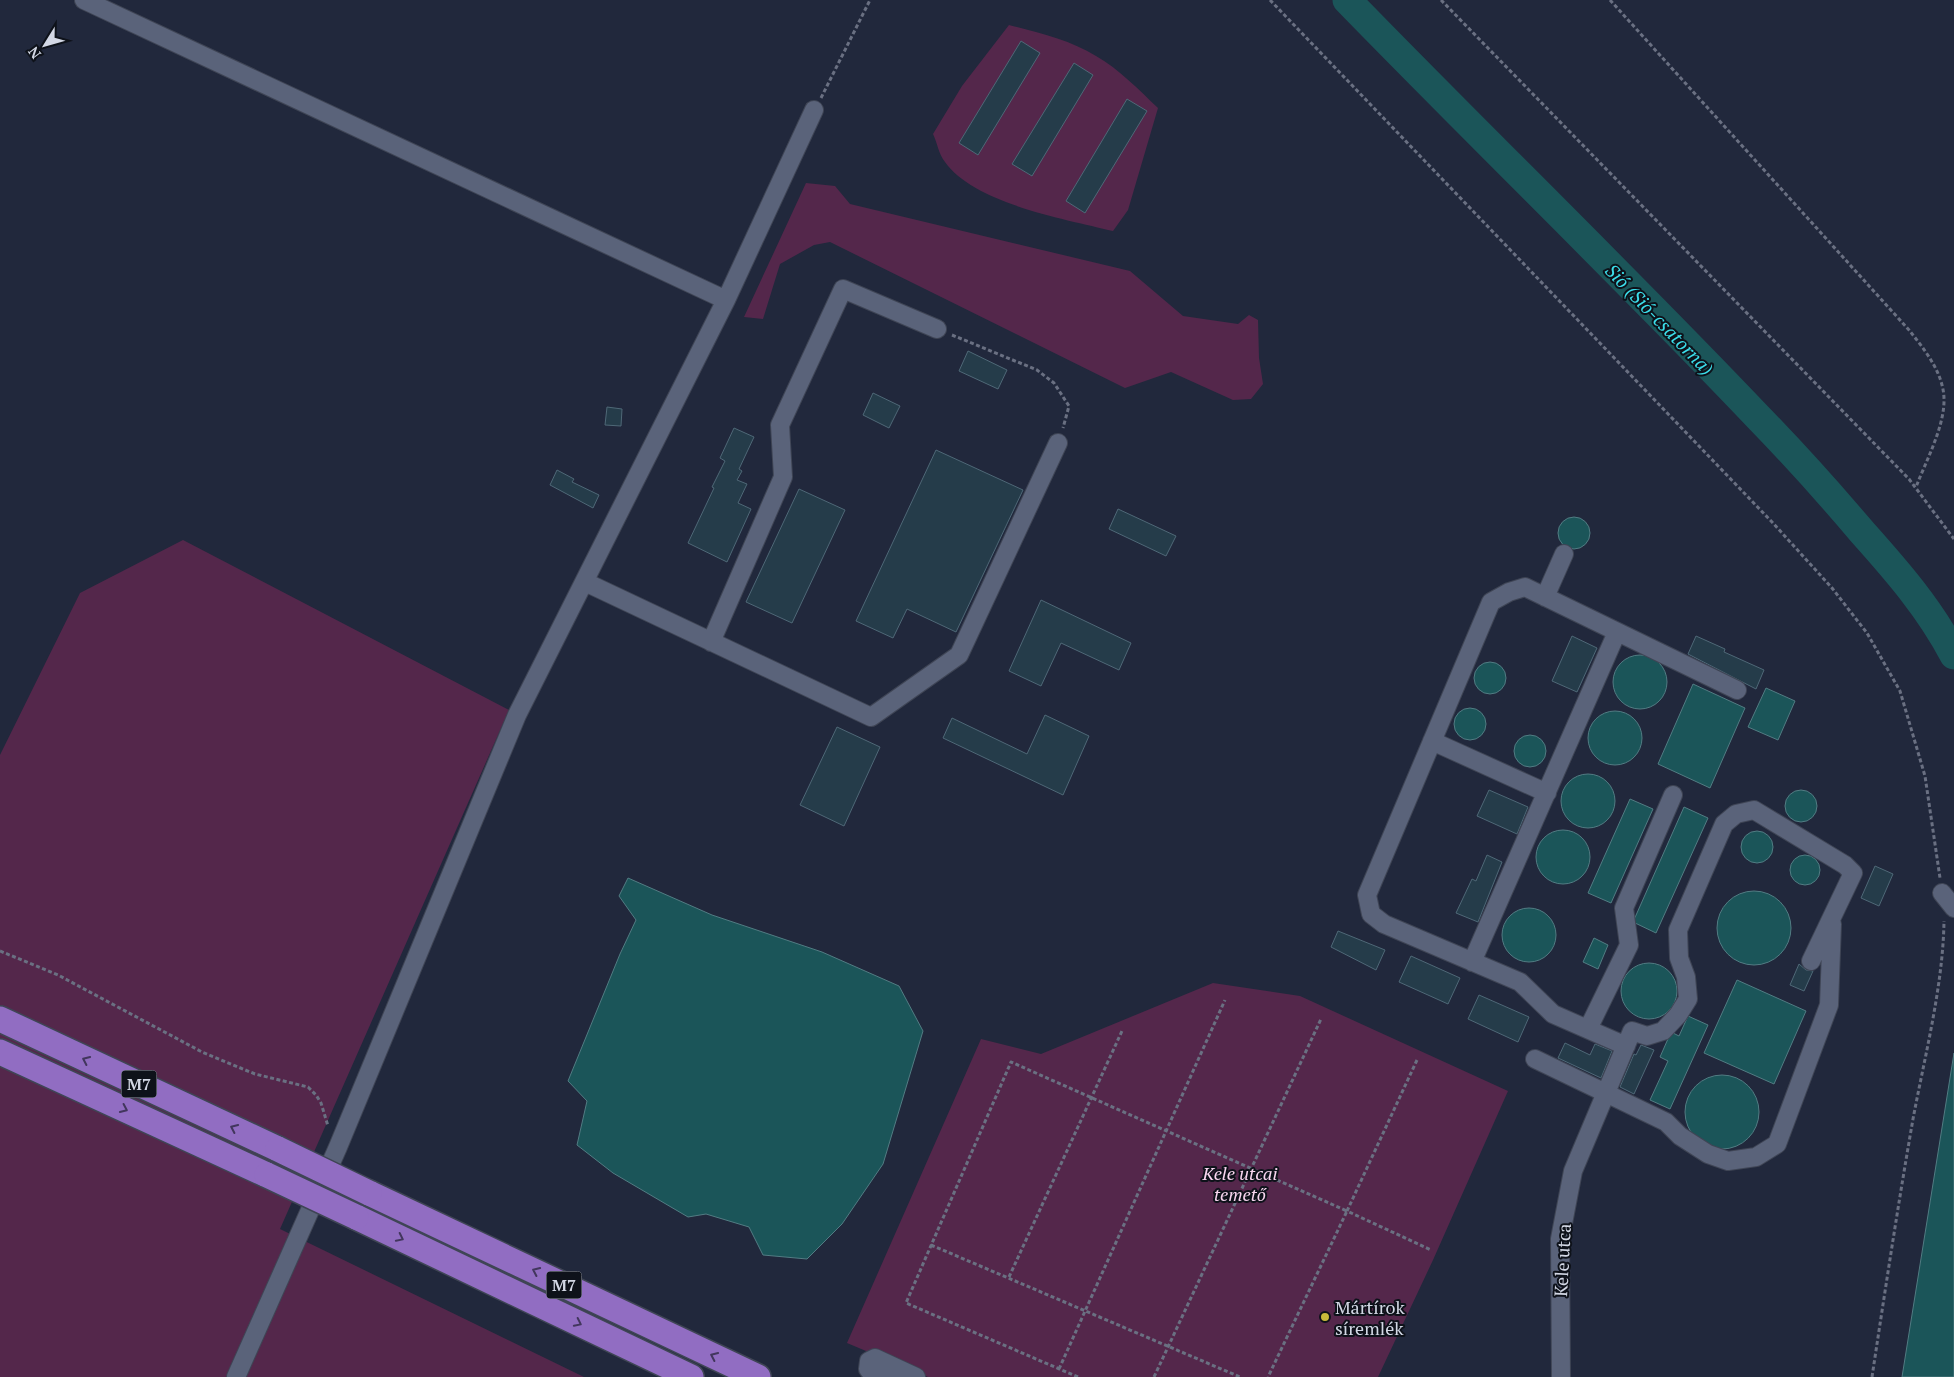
<svg xmlns="http://www.w3.org/2000/svg" width="1954" height="1377" font-family="'PT Serif',serif">
	<rect width="100%" height="100%" fill="#21283c"/>
	<!-- green -->
	<path fill="#54274b" d="M1009,25C1039,33 1070,40 1096,56C1119,69 1139,90 1158,108L1128,210L1113,231C1065,219 975,204 945,162C939,155 937,142 933,134L962,86Z
		M806,183L835,186L850,204L1130,271L1183,316L1238,324L1249,315L1258,320L1259,358L1263,384L1251,399L1233,400L1171,372L1125,388L830,242L814,245L780,264L763,319L744,317Z
		M183,540L509,710L280,1229L584,1377H0V755L80,593Z
		M1213,983L1300,996L1508,1091L1433,1260L1378,1377H928L847,1343L981,1039L1041,1054Z"/>
	<!-- water -->
	<path fill="#1b5559" stroke="#527c83" d="M1558 533a16 16 0 1 1 32 0a16 16 0 1 1-32 0Z
		M1613 682a27 27 0 1 1 54 0a27 27 0 1 1-54 0Z
		M1474 678a16 16 0 1 1 32 0a16 16 0 1 1-32 0Z
		M1693,684L1745,708L1710,788L1658,764Z
		M1766,688L1795,701L1778,740L1748,727Z
		M1454 724a16 16 0 1 1 32 0a16 16 0 1 1-32 0Z
		M1588 738a27 27 0 1 1 54 0a27 27 0 1 1-54 0Z
		M1514 751a16 16 0 1 1 32 0a16 16 0 1 1-32 0Z
		M1561 801a27 27 0 1 1 54 0a27 27 0 1 1-54 0Z
		M1785 806a16 16 0 1 1 32 0a16 16 0 1 1-32 0Z
		M1630,799L1653,809L1611,903L1588,893Z
		M1684,807L1708,818L1656,933L1633,922Z
		M1536 857a27 27 0 1 1 54 0a27 27 0 1 1-54 0Z
		M1741 847a16 16 0 1 1 32 0a16 16 0 1 1-32 0Z
		M1790 870a15 15 0 1 1 30 0a15 15 0 1 1-30 0Z
		M628,878L712,915L822,952L899,986L923,1031L883,1164L842,1224L807,1259L763,1255L749,1227L706,1214L688,1217L613,1173L577,1145L587,1101L568,1081L620,954L636,920L619,896Z
		M1717 928a37 37 0 1 1 74 0a37 37 0 1 1-74 0Z
		M1502 935a27 27 0 1 1 54 0a27 27 0 1 1-54 0Z
		M1594,938L1608,945L1598,969L1583,962Z
		M1621 991a28 28 0 1 1 56 0a28 28 0 1 1-56 0Z
		M1737,980L1806,1011L1774,1084L1704,1053Z
		M1688,1016L1708,1025L1670,1109L1650,1100L1668,1061L1660,1057L1671,1032L1679,1036Z
		M1954,1053V1377H1902Z
		M1685 1112a37 37 0 1 1 74 0a37 37 0 1 1-74 0Z"/>
	<g fill="none" stroke-linecap="round" stroke-linejoin="round">
		<!-- river -->
		<path stroke="#1b5559" stroke-width="29" d="M1347,0C1483,140 1623,275 1757,416C1794,454 1829,493 1863,533C1897,571 1930,609 1954,655"/>
	</g>
	<!-- building -->
	<path fill="#253c4a" stroke="#4f6877" d="M1021,41L1040,53L978,155L959,143Z
		M1074,63L1093,75L1032,176L1012,164Z
		M1127,99L1147,111L1085,213L1066,201Z
		M968,351L1007,370L998,389L959,371Z
		M873,393L900,406L889,428L863,415Z
		M607,407L622,409L621,426L605,425Z
		M734,428L754,437L739,469L742,471L737,480L747,484L738,503L751,509L727,562L688,543L714,488L712,487L725,461L720,458Z
		M936,450L1023,490L956,632L907,609L893,638L856,621Z
		M557,470L574,479L572,482L599,495L593,508L550,485Z
		M799,489L845,510L792,623L746,602Z
		M1118,509L1176,536L1166,556L1109,529Z
		M1041,600L1131,643L1119,670L1061,643L1041,686L1009,671Z
		M1572,636L1597,648L1577,692L1552,681Z
		M1696,636L1725,649L1724,652L1764,670L1756,689L1688,654Z
		M1045,715L1089,736L1063,795L943,738L952,718L1027,754Z
		M837,727L880,747L844,826L800,805Z
		M1489,790L1528,807L1517,834L1477,816Z
		M1487,855L1502,862L1478,922L1456,913L1472,879L1476,881Z
		M1875,866L1893,874L1879,906L1861,898Z
		M1338,931L1385,950L1376,970L1331,947Z
		M1411,956L1460,978L1448,1004L1399,982Z
		M1799,964L1806,970L1813,971L1804,991L1790,985Z
		M1479,995L1529,1017L1518,1042L1468,1019Z
		M1565,1043L1590,1055L1595,1044L1612,1051L1601,1078L1558,1058Z
		M1641,1045L1654,1050L1634,1094L1620,1087L1634,1054L1636,1055Z"/>
	<g fill="none" stroke-linecap="round" stroke-linejoin="round">
		<!-- minor casing -->
		<g stroke="#3f4555" stroke-width="20">
			<path id="minor" d="M84,0L726,300
				M585,582L871,717L959,655L1058,443
				M1545,597L1564,554
				M711,642L783,477L780,425L843,289L937,329
				M1432,741L1547,793
				M1942,893L1954,908
				M1472,962L1617,632
				M1588,1029L1629,945L1624,908L1673,795
				M1626,1046L1553,1014L1520,982L1384,924L1371,914L1367,895L1491,602L1509,592L1525,587L1737,690
				M1535,1059L1666,1122L1680,1136L1708,1154L1728,1161L1756,1157L1777,1144L1829,1005L1832,924
				M236,1377L338,1147L517,715L726,300L814,110
				M884,1377L874,1376L868,1369L869,1361L875,1358L916,1377
				M1561,1377L1560,1239L1573,1171L1632,1031L1647,1036L1663,1031L1678,1015L1688,999L1686,977L1679,958L1678,930L1724,824L1736,814L1754,810L1845,865L1853,873L1811,961"/>
		</g>
		<!-- highway casing -->
		<g stroke="#3f4555" stroke-width="28">
			<path id="highway" d="M0,1019L278,1149
				M0,1052L267,1175
				M369,1193L758,1377
				M356,1217L691,1377"/>
		</g>
		<!-- path -->
		<path stroke="#6a7082" stroke-width="3" stroke-dasharray="4 2.5" stroke-linecap="butt" d="M1270,0L1772,522L1832,588L1867,633L1900,691L1925,776L1940,878
			M1441,0L1909,479L1954,539
			M1610,0L1909,330C1924,349 1943,372 1944,398C1945,426 1926,461 1916,487
			M821,98L870,0
			M952,335L1037,370L1054,383L1069,406L1063,428
			M0,951L58,975L202,1052L255,1074L308,1087L316,1095L321,1103L328,1126
			M1417,1060L1347,1211L1431,1250
			M931,1245L1240,1377
			M1009,1277L1122,1031
			M1059,1369L1225,1000
			M1078,1377L906,1303L1011,1062L1347,1211L1268,1377
			M1154,1377L1321,1019
			M1872,1377C1885,1291 1898,1205 1913,1119C1925,1055 1943,986 1944,921"/>
		<!-- minor -->
		<use href="#minor" stroke="#5a637a" stroke-width="18"/>
		<!-- highway -->
		<use href="#highway" stroke="#916dc2" stroke-width="25"/>
		<!-- highway-bridge casing -->
		<g stroke="#3f4555" stroke-width="28" stroke-linecap="butt">
			<path id="highway-bridge" d="M278,1149L369,1193
				M267,1175L356,1217"/>
		</g>
		<!-- highway-bridge -->
		<use href="#highway-bridge" stroke="#916dc2" stroke-width="25"/>
	</g>
	<!-- one-way arrows -->
	<defs><path id="oneway-chevron" d="M-2-3.5L2.5 0L-2 3.5" fill="none" stroke-width="1.6" stroke-linecap="round" stroke-linejoin="round" transform="scale(1.25)"/></defs>
	<g stroke="#42365d">
		<use href="#oneway-chevron" transform="translate(86 1060) rotate(-155)"/>
		<use href="#oneway-chevron" transform="translate(124 1109) rotate(25)"/>
		<use href="#oneway-chevron" transform="translate(234 1128) rotate(-155)"/>
		<use href="#oneway-chevron" transform="translate(400 1238) rotate(26)"/>
		<use href="#oneway-chevron" transform="translate(536 1271) rotate(-155)"/>
		<use href="#oneway-chevron" transform="translate(578 1323) rotate(26)"/>
		<use href="#oneway-chevron" transform="translate(714 1356) rotate(-155)"/>
	</g>
	<!-- markers -->
	<circle fill="#c9ba3a" stroke="#0e121a" stroke-width="2" cx="1325" cy="1317" r="5"/>
	<g text-anchor="middle" dominant-baseline="central" stroke-width="4" stroke-linejoin="round" paint-order="stroke">
		<!-- shield labels -->
		<g fill="#0e121a" stroke="#989da8" stroke-width="1">
			<rect x="121.5" y="1070.5" width="35" height="27" rx="4"/>
			<rect x="546.5" y="1271.5" width="35" height="27" rx="4"/>
		</g>
		<g font-size="16" font-weight="bold" fill="#d3d8e5">
			<text x="139" y="1084">M7</text>
			<text x="564" y="1285">M7</text>
		</g>
		<!-- park labels -->
		<g font-size="18" font-style="italic" fill="#f9d6f0" stroke="#0e121a">
			<text x="1240" y="1173">Kele utcai<tspan x="1240" dy="21">temető</tspan></text>
		</g>
		<!-- street labels -->
		<g font-size="18" fill="#d3d8e5" stroke="#0e121a">
			<text transform="translate(1562 1260) rotate(-87)">Kele utca</text>
		</g>
		<!-- poi labels -->
		<g font-size="18" fill="#d3d8e5" stroke="#0e121a" text-anchor="start">
			<text x="1335" y="1307">Mártírok<tspan x="1335" dy="21">síremlék</tspan></text>
		</g>
		<!-- water labels -->
		<g font-size="19" font-style="italic" fill="#3bdde9" stroke="#0e121a">
			<text transform="translate(1660 319) rotate(46)">Sió (Sió-csatorna)</text>
		</g>
	</g>
	<!-- north arrow -->
	<g transform="translate(45 45) rotate(233)" stroke="#0e121a" stroke-width="4" paint-order="stroke">
	<path d="M0-4L9 19L0 12L-9 19Z" fill="#d3d8e5"/>
	<text y="-8" font-size="14" font-weight="bold" text-anchor="middle" fill="#d3d8e5">N</text>
	</g>
</svg>
